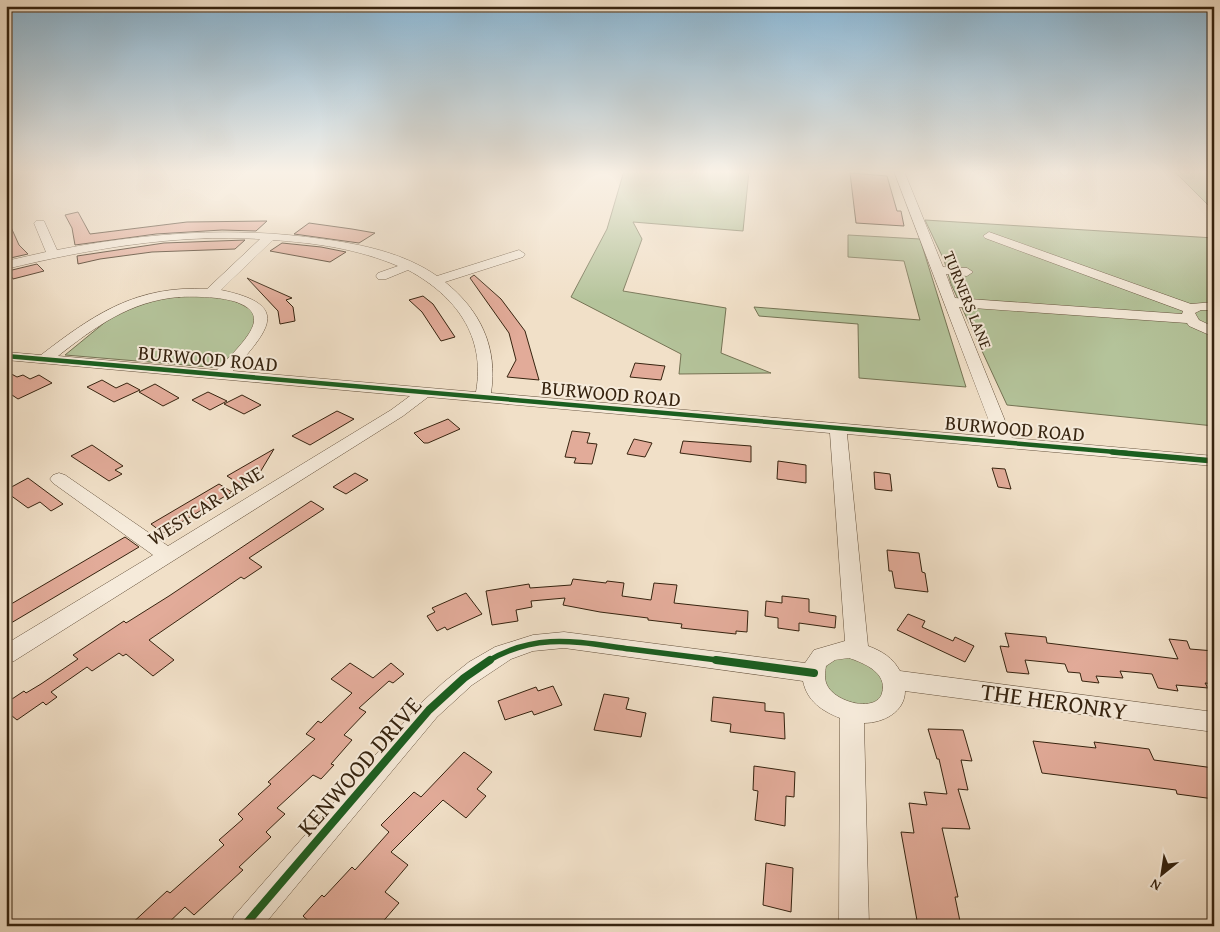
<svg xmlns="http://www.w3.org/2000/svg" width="1220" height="932" font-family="'Gentium Book Plus',serif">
	<rect width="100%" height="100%" fill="#f1e0c8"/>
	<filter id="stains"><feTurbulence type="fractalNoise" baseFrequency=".004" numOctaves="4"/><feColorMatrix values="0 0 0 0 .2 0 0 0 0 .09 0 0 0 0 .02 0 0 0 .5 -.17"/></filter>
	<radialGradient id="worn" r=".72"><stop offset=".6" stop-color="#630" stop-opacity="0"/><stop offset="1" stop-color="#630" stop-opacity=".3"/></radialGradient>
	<!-- green -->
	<path fill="#b4c39a" stroke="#757354" d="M624,171H749L743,231L633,222L642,239L623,291L726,308L721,353L771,373L679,374L681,354L571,297L607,229Z
		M1172,171H1214V211L1179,176Z
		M925,220L1214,238V426L1007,405L951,284L944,260Z
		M848,235L920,239L966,387L859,378L858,324L759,316L754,307L920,320L904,261L848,257Z
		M170,295C205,295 224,291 254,312L256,329L221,368L65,355L109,319L140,303Z
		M836,654L854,655L884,672L883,702L851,708L822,689L824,663Z"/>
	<!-- building -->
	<path fill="#e2ab99" stroke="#36230f" d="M850,173L887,176L897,211H901L904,226L856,223Z
		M78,212L90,234L187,222L267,221L256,231L222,230L156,234L75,245L72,228L65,215Z
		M6,216L19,245L28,254L6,259Z
		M309,223L352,229L375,233L359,243L294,234Z
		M245,240L235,249L152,252L100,259L78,264L77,256L164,243Z
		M282,243L321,247L346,252L330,262L270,251Z
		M37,264L44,271L13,279L8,271Z
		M474,275L501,299L525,331L539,380L507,377L516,360L509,333L470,278Z
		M247,278L292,298L286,300L293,307L295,321L280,324L278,311Z
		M423,296L433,304L455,337L441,341L422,312L409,300Z
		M635,363L665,366L661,380L630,377Z
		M6,371L17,377L23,375L30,379L39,375L52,383L18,399L6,391Z
		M102,380L116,388L127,383L140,390L114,402L87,387Z
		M155,384L179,398L163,406L139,392Z
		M208,392L227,401L210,410L192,400Z
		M242,395L261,405L244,414L224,404Z
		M337,411L354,419L310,445L292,436Z
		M448,419L460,429L428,443H424L414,433Z
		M572,431L590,433L587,443L597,444L592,464L574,463L576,458L565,457Z
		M634,439L652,443L645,457L627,454Z
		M683,441L751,446V462L680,453Z
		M92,445L123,466L115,470L122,474L109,481L71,456Z
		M274,449L259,474L241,485L227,476Z
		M778,461L806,465V483L777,479Z
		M992,468L1005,469L1011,489L998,487Z
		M874,472L890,474L892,491L875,489Z
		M355,473L368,480L346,494L333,487Z
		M28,478L63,504L51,511L40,502L28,508L6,492V490Z
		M219,484L232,492L163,533L151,524Z
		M311,501L324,509L249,558L262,567L244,579L241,577L149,640L174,660L153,676L126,654L123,656L119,653L92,671L87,667L51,692L57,697L46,705L43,702L17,720L6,711V703L24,691L26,693L41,684L78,659L73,655L124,621L126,623L169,596Z
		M125,537L139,547L6,626V607Z
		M887,550L919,553L922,572L925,573L928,592L895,588L892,571H889Z
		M573,579L606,583L607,581L624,583L622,596L651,600L654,583L677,585L674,603L748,611L747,632L736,631V634L681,628L682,624L648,620V618L600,612L563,605L565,598L531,601L532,607L516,610L518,621L492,625L486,591L529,584L530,588L571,585Z
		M466,593L482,614L447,630L445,627L437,631L427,616L435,612L432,608Z
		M782,596L809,599V612L836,616L835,628L799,623V631L778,628V618L765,616L766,601L782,603Z
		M908,614L925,621L922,627L953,641L955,637L974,646L965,662L897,630Z
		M1005,633L1046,637L1047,643L1178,659L1169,639L1187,641L1190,649L1214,651V684L1205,683L1208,688L1176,685L1178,691L1158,688L1152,674L1120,671L1123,678L1096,676L1099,683L1082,681L1080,673L1068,672L1065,664L1025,660L1029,674L1007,672L1000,646L1009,647Z
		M350,663L373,678L391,663L404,674L393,683L389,681L359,708L366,712L344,735L352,740L331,764L334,765L321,779L313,775L277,808L285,814L266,832L271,837L239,867L243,870L194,915L185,907L165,926H129L167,891L170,893L224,845L219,840L243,819L238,814L271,784L268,782L315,739L306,734L318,721L321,723L352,693L331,679Z
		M553,686L562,705L534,715L532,711L505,720L498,701L536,687L538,691Z
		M604,694L629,698L626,709L646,713L641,737L594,730Z
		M713,697L765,703V711L784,713L785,739L730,732L731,724L711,721Z
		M928,729L963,730L972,761L961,760L968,790L958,789L970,829L942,828L958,897H955L961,926H918L901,832L914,833L909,803L927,805L924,792L947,794L939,759H937Z
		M1033,741L1096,748L1094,742L1149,749L1154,760L1214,768V799L1177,794L1176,790L1042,773Z
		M464,752L492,772L477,789L486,796L466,818L443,800L391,852L408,865L385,892L399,903L379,926H314L303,916L322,895L324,897L352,867L355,870L389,832L381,825L414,792L421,797Z
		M754,766L795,772L794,797L786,796L785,826L755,820L758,791L753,790Z
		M766,863L793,868L791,912L763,905Z"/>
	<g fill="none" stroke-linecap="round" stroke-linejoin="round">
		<!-- minor casing -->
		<g stroke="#65523d" stroke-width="1">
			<path id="minor" d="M894,171H904L943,267L967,268L973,272L967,276L946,274L955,298L1182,314L1183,311L985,238L983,236L989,232L1191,304L1214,302V310H1201L1195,313L1199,320L1214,327V337L1189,326L1187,323L959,307L1012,438L1214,456V466L847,434L868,646C882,651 893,658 900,671L1214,712V732L905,691C905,712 883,723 864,723L869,926H839L840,718C822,711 807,701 803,681L564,648L533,651L511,659L472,685L437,717L263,926H230L234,916L421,703L444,682L469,662L495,647L533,635L564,632L805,663L814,650L845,641L830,433L428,397L403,416L14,661L6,664V644L153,555L53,483L50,479L53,475L59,473L65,475L168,546L391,410L410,396L6,360V352L41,355C94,314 137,285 207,289L260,239C175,234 89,249 6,269V261L46,252L34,223L36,221H44L57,250C145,233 233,226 322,239C361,244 404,253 437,276L519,250L525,254L523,257L445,282C481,311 498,348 491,393L995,437ZM273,240C316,243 358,249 398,266L378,273L376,276L378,279H386L408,270C456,296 486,336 476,392L233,371C267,331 294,305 221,290ZM179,297C199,296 276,295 248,335C240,347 228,358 217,370L58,356C95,327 130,301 179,297ZM849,658C864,663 888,673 882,693C881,698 876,702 871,703C857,707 833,698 827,685C824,679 825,672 826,666L835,660Z"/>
		</g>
		<!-- minor -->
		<use href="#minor" fill="#f6ebdb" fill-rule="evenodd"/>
		<!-- cycleway-far2 casing -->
		<g stroke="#f6ebdb" stroke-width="7">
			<path id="cycleway-far2" d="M6,356L1127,453"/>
		</g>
		<!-- cycleway-far1 casing -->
		<g stroke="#f6ebdb" stroke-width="9">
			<path id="cycleway-far1" d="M1112,452L1214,461
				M488,661C537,632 577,642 630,649C662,653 693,657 725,661"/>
		</g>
		<!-- cycleway casing -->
		<g stroke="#f6ebdb" stroke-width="11">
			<path id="cycleway" d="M716,660L814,673
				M244,926L429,710L464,678L490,660"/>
		</g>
		<!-- cycleway-far2 -->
		<use href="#cycleway-far2" stroke="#1b5e20" stroke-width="4.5"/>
		<!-- cycleway-far1 -->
		<use href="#cycleway-far1" stroke="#1b5e20" stroke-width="5.5"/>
		<!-- cycleway -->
		<use href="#cycleway" stroke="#1b5e20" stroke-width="8"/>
	</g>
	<!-- sky -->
	<linearGradient id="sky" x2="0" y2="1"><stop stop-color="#89b7d6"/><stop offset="0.57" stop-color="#f9f1e6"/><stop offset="1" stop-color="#f9f1e6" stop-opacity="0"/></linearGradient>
	<rect width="1220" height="302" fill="url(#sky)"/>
	<g text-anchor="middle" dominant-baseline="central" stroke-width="4" stroke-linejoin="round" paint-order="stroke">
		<!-- far-street labels -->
		<g font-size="16" fill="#36230f" stroke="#f6ebdb">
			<text transform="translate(968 300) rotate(68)">TURNERS LANE</text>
		</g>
		<!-- street labels -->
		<g font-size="20" fill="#36230f" stroke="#f6ebdb">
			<text transform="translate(208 358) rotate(5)">BURWOOD ROAD</text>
			<text transform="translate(611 393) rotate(5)">BURWOOD ROAD</text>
			<text transform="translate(1015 428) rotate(5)">BURWOOD ROAD</text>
			<text transform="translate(205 505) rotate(-32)">WESTCAR LANE</text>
		</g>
		<!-- near-street labels -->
		<g font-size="24" fill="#36230f" stroke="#f6ebdb">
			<text transform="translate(1054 701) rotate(8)">THE HERONRY</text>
			<text transform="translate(359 766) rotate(-49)">KENWOOD DRIVE</text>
		</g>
	</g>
	<!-- margin -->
	<rect width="1220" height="932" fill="none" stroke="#f1e0c8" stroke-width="25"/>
	<rect x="8" y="8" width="1205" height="917" fill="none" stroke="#36230f" stroke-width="2.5"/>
	<rect x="12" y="12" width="1195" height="907" fill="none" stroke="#36230f"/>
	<!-- north arrow -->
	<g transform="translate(1162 874) rotate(210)" stroke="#f6ebdb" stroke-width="4" paint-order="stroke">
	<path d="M0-4L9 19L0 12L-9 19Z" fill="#36230f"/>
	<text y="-8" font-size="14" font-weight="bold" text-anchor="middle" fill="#36230f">N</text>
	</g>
	<rect width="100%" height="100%" filter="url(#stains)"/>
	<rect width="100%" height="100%" fill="url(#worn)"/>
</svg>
